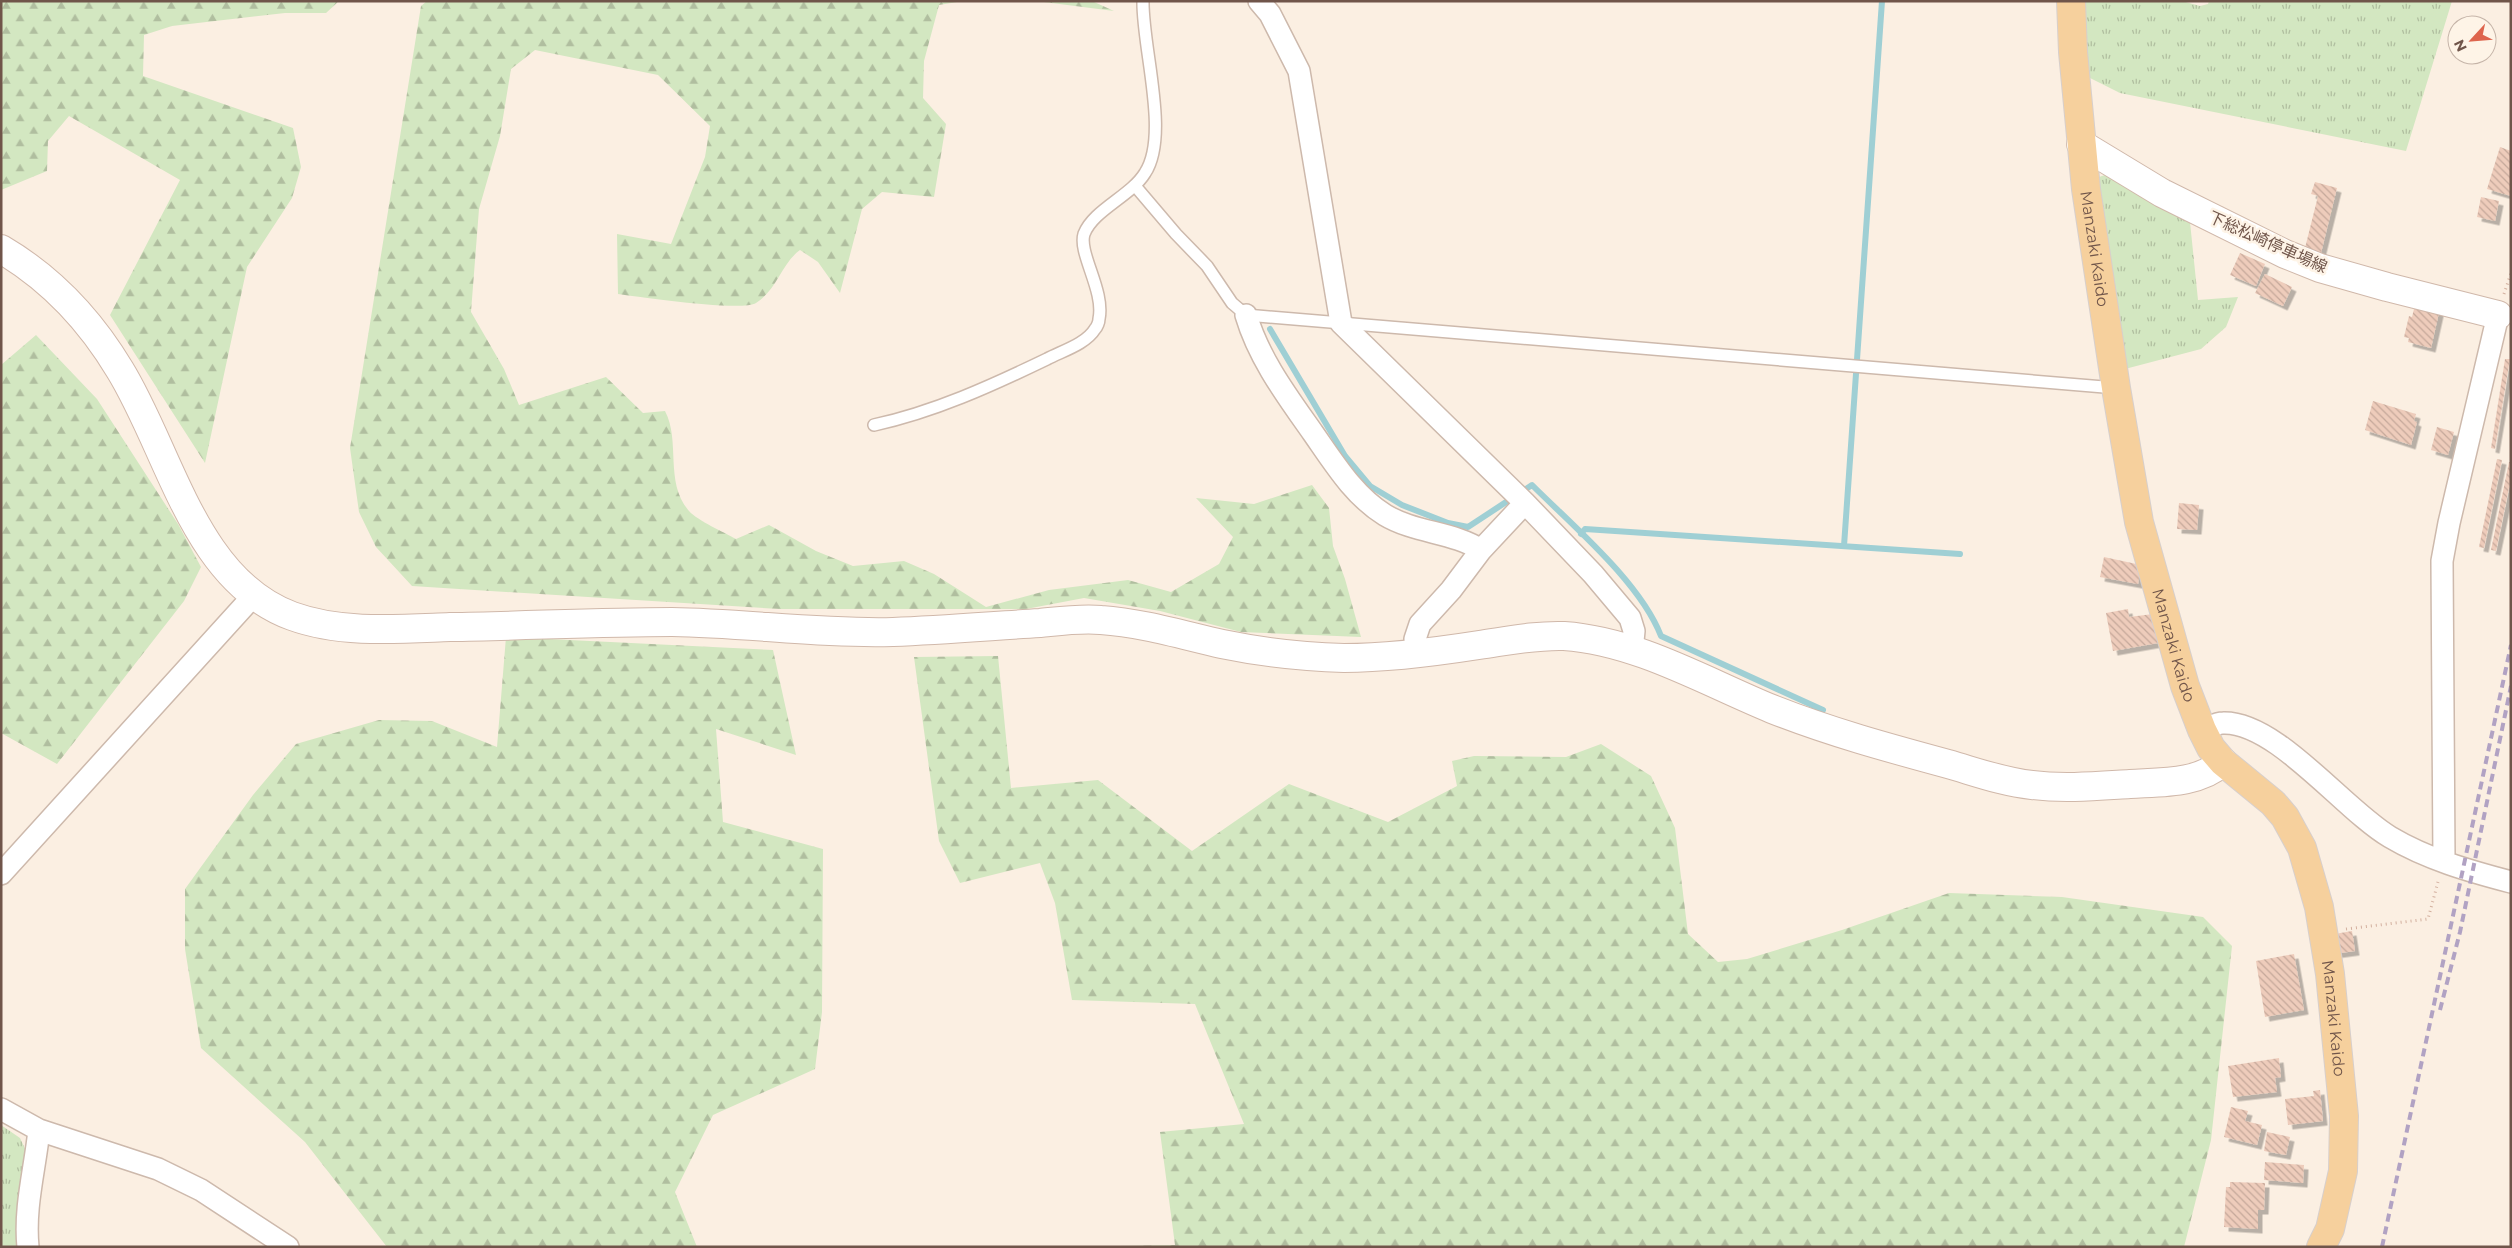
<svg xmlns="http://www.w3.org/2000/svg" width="2512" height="1248" font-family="Montserrat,'Noto Sans JP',sans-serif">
	<defs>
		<pattern id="grass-tufts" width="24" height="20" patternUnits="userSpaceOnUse" patternTransform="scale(1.25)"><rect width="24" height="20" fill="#d3e7c1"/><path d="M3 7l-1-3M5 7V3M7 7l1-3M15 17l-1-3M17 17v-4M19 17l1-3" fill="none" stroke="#b0be9f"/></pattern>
		<pattern id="forest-firs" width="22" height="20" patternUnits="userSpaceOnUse" patternTransform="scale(1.25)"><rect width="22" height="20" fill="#d3e7c1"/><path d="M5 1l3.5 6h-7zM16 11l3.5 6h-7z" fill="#b0be9f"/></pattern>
		<pattern id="building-back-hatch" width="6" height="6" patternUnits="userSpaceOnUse" patternTransform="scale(1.25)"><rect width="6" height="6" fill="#ecb"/><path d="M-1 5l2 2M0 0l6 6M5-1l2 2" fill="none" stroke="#c5a89a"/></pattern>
		<filter id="shadow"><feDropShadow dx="4.5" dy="4.5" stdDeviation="0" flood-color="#0004"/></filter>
	</defs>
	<rect width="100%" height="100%" fill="#fbefe2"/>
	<!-- grass -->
	<path fill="url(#grass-tufts)" d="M2085,1H2182L2200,6L2208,4L2209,1H2452L2406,151L2120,93L2082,74Z
		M2111,173L2190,222L2198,300L2238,297L2226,327L2201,349L2125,369L2096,178Z
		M1,1125L20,1138L27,1153L18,1198L17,1247H1Z"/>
	<!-- forest -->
	<path fill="url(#forest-firs)" d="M1,1H339L326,13H285L172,26L144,35L143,76L293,128L301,167L292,198L247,267L205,463L110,315L180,180L69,116L48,141L47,171L1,190Z
		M427,1H963L939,5L924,61L923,98L946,124L934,197L882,192L862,209L840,293L818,262L800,250C781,264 777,290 756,303C742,312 640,297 618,294L617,234L671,244L705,157L710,126L658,75L535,50L511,69L500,136L479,209L471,312L504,369L519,405L606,377L643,413L665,411C681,442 664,482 689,511C698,521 724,532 736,539L769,525L816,551L853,566L904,561L934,574L986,607L1049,590L1128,580L1171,592L1219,564L1233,537L1196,498L1254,504L1312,485L1329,508L1333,546L1345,579L1361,637L1241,632L1160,611L1084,598L1026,609H779L412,586L376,547L359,512L350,448L421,6Z
		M1036,1H1092L1114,11Z
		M36,335L97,399L178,524L201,567L184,601L57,764L1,733V365Z
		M506,637L773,650L796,755L716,729L723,822L823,849L822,1012L815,1069L713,1115L675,1192L697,1247H387L305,1142L201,1048L185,949V889L253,795L296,744L379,720L432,721L497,747Z
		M998,656L1011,788L1098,780L1192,851L1289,784L1388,822L1457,786L1452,761L1474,756L1566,757L1601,744L1651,776L1675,828L1688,934L1718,962L1747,959L1842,930L1949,893L2062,897L2203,917L2232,946L2211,1140L2184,1247H1065L1175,1245L1160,1132L1244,1124L1195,1004L1072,1000L1055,903L1040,863L960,883L939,841L914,657Z"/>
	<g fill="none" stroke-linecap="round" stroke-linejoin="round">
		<!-- stream -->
		<path stroke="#9fcfd4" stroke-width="6" d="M1270,329L1345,456L1370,486L1402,505L1448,523L1468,527L1532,485C1573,526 1640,582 1661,636L1823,710
			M1581,534L1585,529L1960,554
			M1844,546L1882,1"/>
	</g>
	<!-- building -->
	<path fill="url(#building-back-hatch)" filter="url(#shadow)" d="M2500,147L2511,151V196L2487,189Z
		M2315,182L2337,188L2321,253L2305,248L2318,196L2311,194Z
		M2481,197L2499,201L2495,221L2477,217Z
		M2240,253L2265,264L2256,286L2230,275Z
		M2265,274L2292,287L2283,306L2255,293Z
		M2416,301L2440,308L2431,348L2408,342L2409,338L2404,337L2409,316L2412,317Z
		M2505,359H2510L2495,449L2491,448Z
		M2373,401L2416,414L2414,421L2417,422L2411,445L2365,430Z
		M2437,427L2454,432L2448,455L2431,450Z
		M2497,459L2502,460L2484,548L2479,547Z
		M2509,462H2511V478L2496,551L2491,550Z
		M2179,503L2199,505L2197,530L2177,529Z
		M2104,557L2141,565L2138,584L2100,577Z
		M2128,609L2129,617L2153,614L2158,643L2113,651L2106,613Z
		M2352,931L2355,951L2333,954L2329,935Z
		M2294,954L2304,1010L2265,1017L2256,961Z
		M2279,1058L2281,1077L2275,1078L2277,1092L2233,1097L2228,1066Z
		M2320,1090L2323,1121L2288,1125L2285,1099L2314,1096L2313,1091Z
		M2231,1107L2248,1111L2245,1121L2262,1125L2257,1145L2224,1137Z
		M2267,1132L2290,1137L2286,1155L2264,1151Z
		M2265,1162L2304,1165L2303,1183L2264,1180Z
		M2230,1182L2265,1183L2264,1210H2258V1229L2224,1227L2226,1187H2230Z"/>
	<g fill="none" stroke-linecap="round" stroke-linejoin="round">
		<!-- lane casing -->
		<g stroke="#cdb9ac" stroke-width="14">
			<path id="lane" d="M1136,187L1176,234L1207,266L1232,303L1246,315L2116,388
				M874,425C934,412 991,386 1047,359C1062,351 1086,344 1095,329C1097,327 1099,322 1099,319C1105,291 1078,253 1084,234C1093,210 1131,196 1145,173C1170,135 1142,47 1143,1"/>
		</g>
		<!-- street casing -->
		<g stroke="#cdb9ac" stroke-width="24">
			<path id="street" d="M1259,1L1270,14L1299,71L1341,323L1525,503L1593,574L1630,618L1634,631L1632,651
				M1246,315C1259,359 1287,396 1313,433C1334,463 1354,496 1385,515C1415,533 1454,532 1481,550
				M1419,653L1415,639L1420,624L1451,590L1481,550L1525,503
				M2202,730C2208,728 2216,723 2223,723C2276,721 2344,810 2390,837C2427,859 2469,871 2511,882
				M2444,861L2442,561L2449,523L2498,315
				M1,874L254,595
				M1,1109L39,1130L158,1169L201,1190L288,1247
				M28,1247C24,1207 35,1169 39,1130"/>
		</g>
		<!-- secondary casing -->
		<g stroke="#d0b8aa" stroke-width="30">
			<path id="secondary" d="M2081,144L2162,193L2285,254L2320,268L2387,287L2498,315
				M1,249C52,279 90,320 120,370C170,451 194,580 292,616C341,634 399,629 450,627C524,626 598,622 672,622C745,623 819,634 893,632C942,630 991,626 1040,623C1060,621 1081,618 1101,620C1143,623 1182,635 1222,644C1261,652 1304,657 1344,658C1389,658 1434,652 1479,645C1507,641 1536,635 1564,636C1637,641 1706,682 1772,709C1830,732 1889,748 1948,764C1976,772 2003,782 2032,785C2064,789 2097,786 2130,784C2162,782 2198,784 2223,762"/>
		</g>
		<!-- primary casing -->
		<g stroke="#d7cfcc" stroke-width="30">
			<g id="primary">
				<path id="s1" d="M2071,1L2073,52L2086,189L2116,388L2139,522L2185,686L2202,730L2211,748L2223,762L2273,803L2285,817L2302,848L2319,907L2330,974L2344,1116L2343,1171L2330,1229L2321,1247"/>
			</g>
		</g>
		<!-- path -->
		<path stroke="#d3b09f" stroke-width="3" stroke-dasharray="1 4" stroke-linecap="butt" d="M2504,294L2511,273
			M2346,929L2428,919L2438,882"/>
		<!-- lane -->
		<use href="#lane" stroke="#fff" stroke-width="11"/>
		<!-- street -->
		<use href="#street" stroke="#fff" stroke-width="21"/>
		<!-- secondary -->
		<use href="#secondary" stroke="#fff" stroke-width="28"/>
		<!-- primary -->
		<use href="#primary" stroke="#f6d09d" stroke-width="28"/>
		<!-- rail -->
		<path stroke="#b1a2c3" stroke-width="4" stroke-dasharray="8 5" stroke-linecap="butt" d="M2440,1010L2460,932L2511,686
			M2382,1247L2511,645"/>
	</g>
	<g text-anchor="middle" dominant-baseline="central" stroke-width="5" stroke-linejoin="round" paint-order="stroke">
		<!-- street labels -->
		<g font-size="16" fill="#70554a" stroke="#fef4e7">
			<text transform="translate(2268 242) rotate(24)">下総松崎停車場線</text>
			<text stroke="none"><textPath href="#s1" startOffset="249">Manzaki Kaido</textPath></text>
			<text stroke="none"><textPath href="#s1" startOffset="654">Manzaki Kaido</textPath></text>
			<text stroke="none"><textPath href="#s1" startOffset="1074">Manzaki Kaido</textPath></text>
		</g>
	</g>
	<!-- border -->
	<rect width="2512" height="1248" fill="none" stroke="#70554a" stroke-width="5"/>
	<!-- north arrow -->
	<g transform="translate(2472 40) rotate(244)"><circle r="24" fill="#fef4e7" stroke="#c5b4a8"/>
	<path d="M0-4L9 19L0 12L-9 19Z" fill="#de654d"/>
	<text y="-8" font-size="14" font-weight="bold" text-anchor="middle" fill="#70554a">N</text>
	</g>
</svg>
